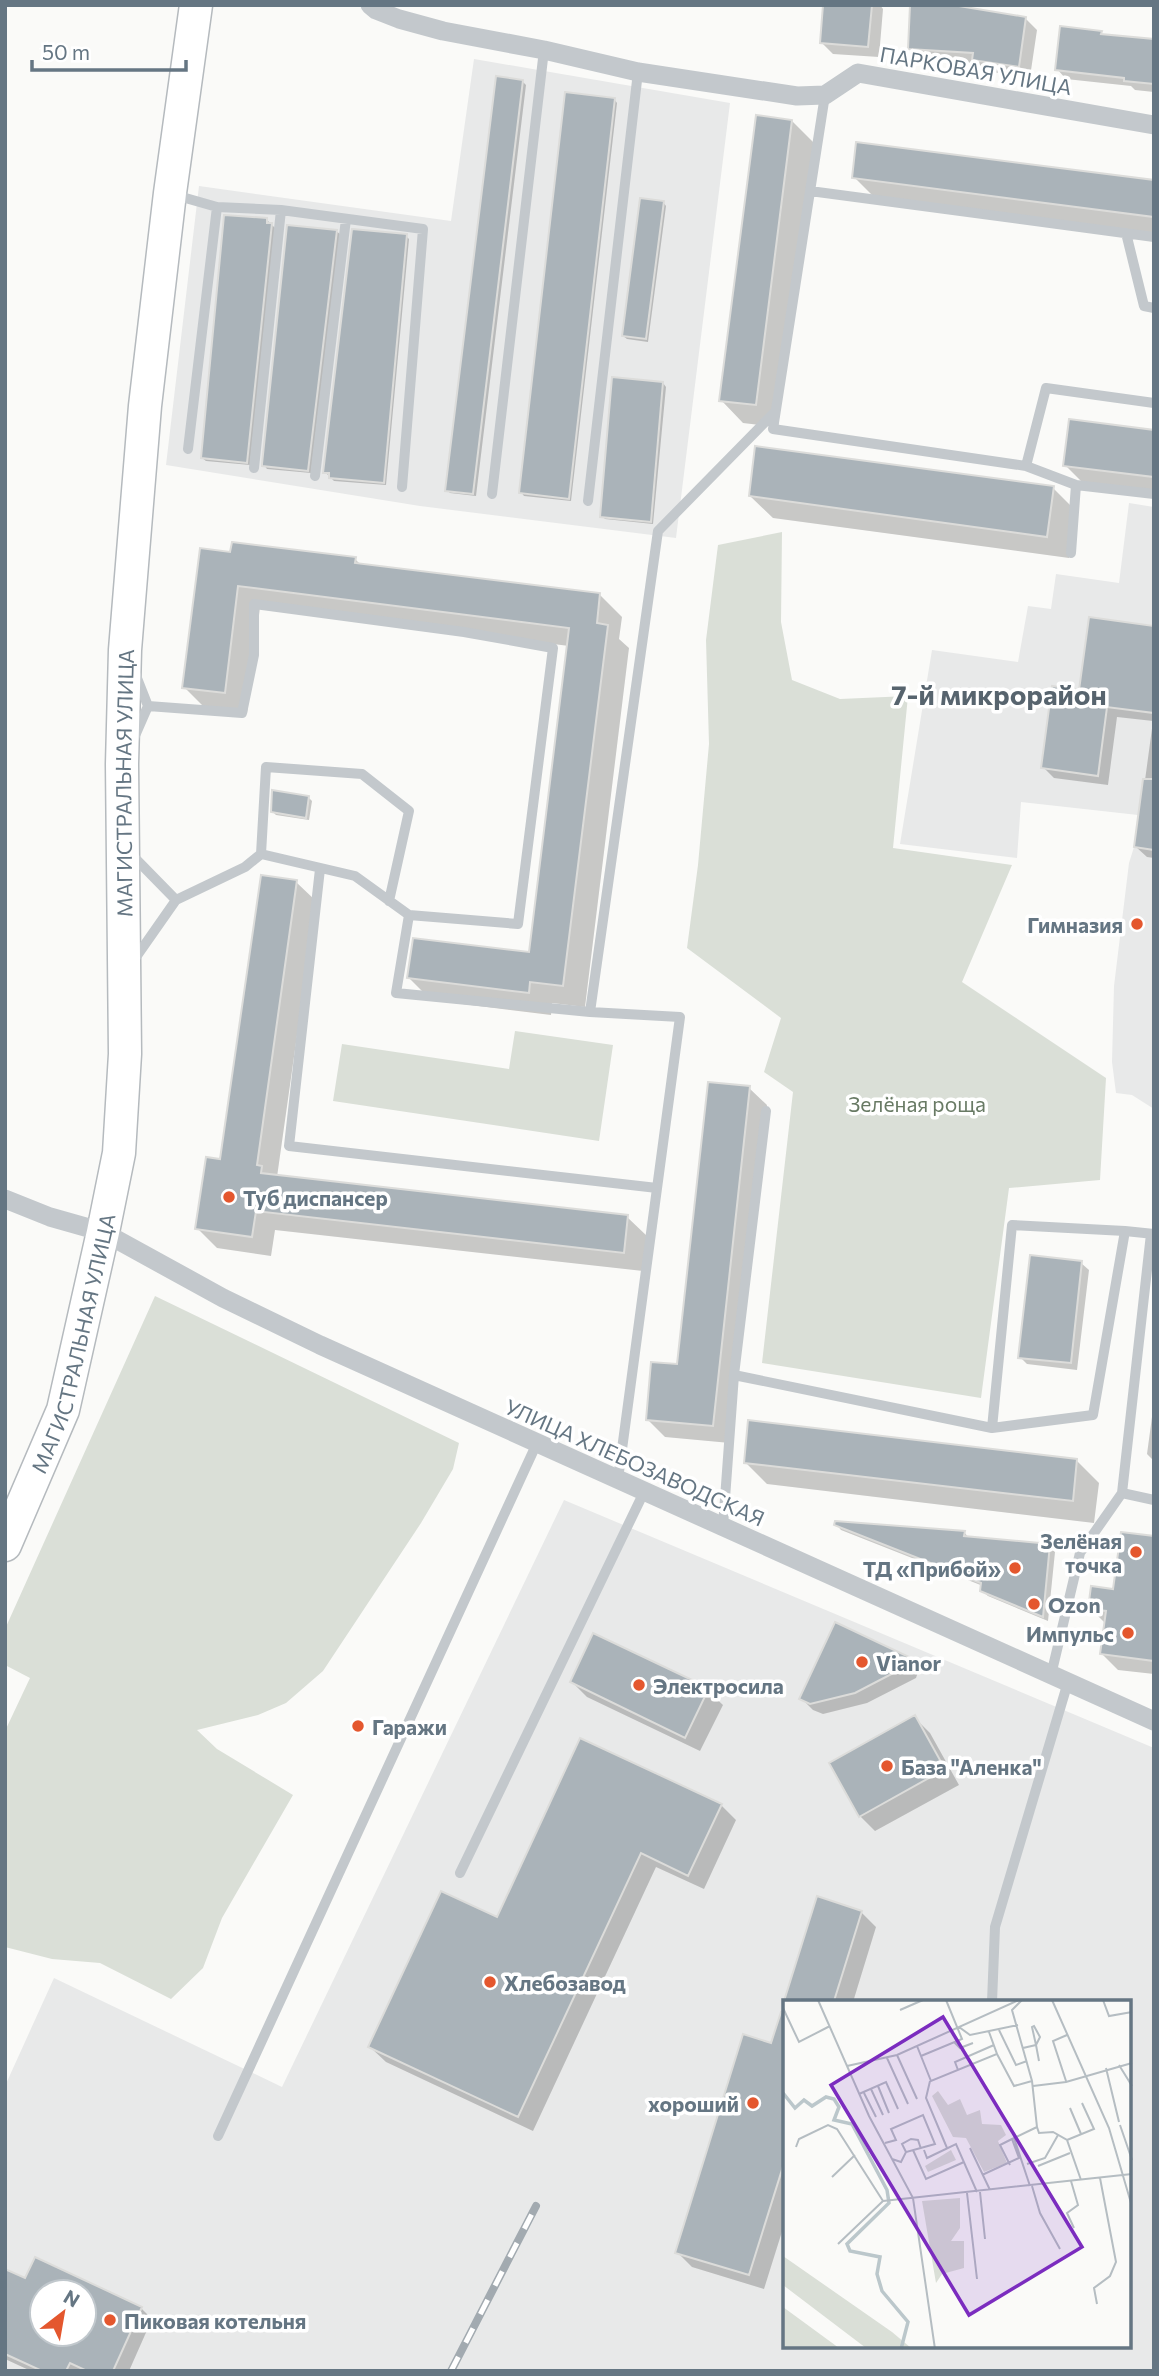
<svg xmlns="http://www.w3.org/2000/svg" width="1159" height="2376" font-family="Commissioner,sans-serif">
	<rect width="100%" height="100%" fill="#fafaf8"/>
	<!-- built -->
	<path fill="#e8e9e9" fill-rule="evenodd" d="M474,59L730,103L676,538L420,506L166,465L199,186L451,221Z
		M1129,503L1154,507V1109L1132,1095L1116,1093L1112,1062L1114,986L1129,863L1134,847L1138,815L1021,802L1017,858L900,844L932,650L1018,662L1028,606L1051,609L1056,574L1119,583Z
		M564,1500L1154,1748V2371H5V2086L54,1978L282,2087ZM785,2002H1129V2346H785ZM42,2292H84V2334H42Z"/>
	<!-- green -->
	<path fill="#dadfd7" d="M782,532L781,622L792,680L840,699L908,696L893,848L1012,865L962,982L1106,1078L1100,1180L1009,1188L981,1398L762,1363L793,1092L764,1072L781,1018L687,948L698,865L709,744L706,640L718,545Z
		M515,1031L613,1045L599,1141L333,1101L342,1044L509,1069Z
		M155,1296L459,1443L453,1469L421,1523L323,1671L286,1703L258,1715L197,1730L217,1749L293,1795L222,1918L203,1968L171,1999L100,1963L52,1959L5,1947V1731L30,1678L5,1665V1629Z"/>
	<!-- shadow -->
	<path fill="#0003" fill-rule="evenodd" d="M825,5H880L883,9L879,57L833,54L822,43Z
		M1025,18L1037,30L1030,77L985,71L978,63L921,60L909,49Z
		M1101,33L1104,36L1154,41V92L1135,90L1131,86L1066,79L1057,69Z
		M522,81L526,85L476,496L450,493L447,490Z
		M614,99L617,103L571,501L524,496L521,492Z
		M792,121L814,143L778,427L743,423L721,400Z
		M854,177L1154,182V235L876,199Z
		M663,202L666,206L648,342L627,339L623,336Z
		M267,220L275,228L250,465L206,461L202,458Z
		M336,231L340,234L311,473L267,469L264,465Z
		M406,236L409,239L386,485L334,481L325,472Z
		M663,383L666,387L653,524L605,519L602,516Z
		M1154,432V496L1087,487L1065,465Z
		M1053,488L1075,510L1069,558L773,518L750,496Z
		M232,554L355,559L362,566L600,595L622,617L619,639L629,648L585,1007L552,1003L551,1015L431,1000L409,978L531,954L569,646L260,607L247,714L206,709L184,687Z
		M1154,628V858L1147,857L1136,847L1153,721L1117,717L1108,785L1054,778L1043,767L1080,692Z
		M308,797L312,801L309,820L276,815L273,812Z
		M296,882L316,901L277,1177L627,1217L647,1236L643,1271L275,1230L271,1256L217,1248L197,1228L221,1161Z
		M749,1088L767,1105L730,1443L665,1437L648,1420L678,1366Z
		M1081,1263L1089,1270L1077,1370L1027,1364L1020,1357Z
		M1154,1402V1461L1147,1454Z
		M1077,1461L1099,1483L1094,1523L767,1484L745,1462Z
		M836,1524L964,1532L969,1538L1049,1546L1055,1552L1048,1621L988,1596L982,1591L983,1586L841,1530Z
		M1154,1538V1674L1118,1670L1102,1654L1106,1624L1090,1608L1115,1591Z
		M908,1658L919,1669L916,1678L867,1703L823,1714L813,1710L801,1698Z
		M572,1682L707,1690L723,1705L700,1751L587,1697Z
		M915,1718L930,1733L959,1785L875,1831L860,1816Z
		M721,1805L736,1820L704,1889L656,1867L533,2131L386,2062L370,2047L498,1919Z
		M818,1899L861,1912L876,1927L853,2002H786Z
		M785,2006V2222L764,2289L692,2267L677,2252L772,2045Z
		M35,2260L141,2308L152,2319L129,2371H31L5,2359V2271L26,2280ZM42,2292H84V2334H42Z"/>
	<!-- building -->
	<path fill="#aab3b9" stroke="#dcdcda" stroke-width="2" fill-rule="evenodd" d="M823,5H872L868,47L820,43Z
		M910,5H953L1026,17L1019,67L972,60L973,53L908,49Z
		M1060,26L1102,31L1101,34L1154,39V84L1124,81V78L1055,70Z
		M496,76L523,80L473,494L445,491Z
		M565,92L615,98L569,499L519,493Z
		M756,115L792,120L756,405L719,401Z
		M856,142L1154,180V217L852,178Z
		M640,198L664,201L646,339L622,336Z
		M224,215L267,218V223H272L247,463L201,458Z
		M287,225L337,230L308,471L262,466V464Z
		M352,229L407,234L384,483L329,478V473H323Z
		M612,377L663,382L651,522L600,517Z
		M1069,419L1154,430V477L1063,466Z
		M755,446L1054,486L1047,537L749,496Z
		M232,542L356,557L355,563L600,593L597,623L608,625L563,986L530,982L529,993L407,978L413,938L529,952L569,628L238,586L225,693L182,688L200,548L230,552Z
		M1089,617L1154,626V713L1107,707L1098,776L1041,768L1052,686L1079,690Z
		M1143,779H1154V850L1134,847Z
		M272,790L309,796L306,818L271,812Z
		M261,875L297,880L257,1165L262,1166L261,1173L628,1215L624,1253L256,1211L252,1237L195,1229L206,1157L220,1159Z
		M708,1082L750,1086L713,1426L646,1420L651,1362L677,1364Z
		M1030,1255L1082,1261L1071,1363L1018,1358Z
		M748,1420L1077,1459L1073,1501L744,1463Z
		M835,1521L965,1531L964,1536L1050,1544L1043,1617L980,1591L981,1583L834,1525Z
		M1121,1532L1154,1536V1661L1100,1654L1106,1611L1088,1609L1091,1586L1113,1589Z
		M835,1622L909,1657L905,1667L855,1693L810,1704L799,1699Z
		M593,1633L709,1688L685,1738L570,1682Z
		M915,1715L945,1769L859,1817L829,1763Z
		M580,1738L722,1804L688,1876L641,1853L518,2117L368,2047L441,1891L497,1917Z
		M817,1896L862,1911L834,2001H784Z
		M781,2012L785,2013V2160L749,2275L675,2253L743,2034L771,2043Z
		M35,2257L142,2307L113,2371H87L70,2363L66,2371H42L5,2354V2269L25,2278ZM42,2292H84V2334H42Z"/>
	<g fill="none" stroke-linecap="round" stroke-linejoin="round">
		<!-- primary casing -->
		<g stroke="#b5babe" stroke-width="35">
			<g id="primary">
				<path id="s1" d="M5,1545L63,1410L103,1232L119,1153L125,1054L122,764L125,650L145,406L170,193L196,5"/>
			</g>
		</g>
		<!-- service -->
		<path stroke="#c3c8cc" stroke-width="10" d="M825,95L773,429L1026,466L1076,485L1154,494
			M810,191L1154,237
			M175,195L217,207L281,210L423,229L402,487
			M1126,233L1144,306L1154,308
			M188,449L217,207
			M1026,466L1046,388L1154,403
			M254,468L281,210
			M315,476L346,219
			M492,494L544,50
			M588,501L638,72
			M1071,553L1076,485
			M135,673L148,706L242,713L254,655V604L464,632L553,648L518,924L409,915L355,876L261,854
			M134,738L148,706
			M130,853L176,900L245,867L261,854L266,767L362,774L409,811L389,901
			M320,869L289,1146L657,1188
			M409,915L396,993L590,1012L680,1017L618,1479
			M134,960L176,900
			M590,1012L658,531L775,412
			M734,1375L992,1428L1093,1415L1125,1231L1154,1234
			M992,1428L1012,1225L1125,1231
			M1122,1493L1154,1500
			M723,1526L734,1375L766,1111
			M1051,1675L1080,1553L1122,1493L1151,1234
			M460,1873L644,1492
			M992,2002L995,1927L1068,1682
			M218,2136L537,1443"/>
		<!-- minor -->
		<path stroke="#c3c8cc" stroke-width="19" d="M370,5L376,10L399,19L443,31L544,50L638,72L797,96L825,95L858,73L1154,125
			M5,1199L50,1217L103,1232L223,1298L320,1345L1154,1721"/>
		<!-- primary -->
		<use href="#primary" stroke="#fff" stroke-width="32"/>
		<!-- rail casing -->
		<g stroke="#a2aab0" stroke-width="8">
			<path id="rail" d="M451,2371L536,2206"/>
		</g>
		<!-- rail -->
		<use href="#rail" stroke="#fff" stroke-width="5" stroke-dasharray="16" stroke-linecap="butt"/>
	</g>
	<!-- markers -->
	<g fill="#e4572e" stroke="#fff" stroke-width="2.5">
		<circle cx="1137" cy="924" r="7"/>
		<circle cx="229" cy="1197" r="7"/>
		<circle cx="1136" cy="1552" r="7"/>
		<circle cx="1015" cy="1568" r="7"/>
		<circle cx="1034" cy="1604" r="7"/>
		<circle cx="1128" cy="1633" r="7"/>
		<circle cx="862" cy="1662" r="7"/>
		<circle cx="639" cy="1685" r="7"/>
		<circle cx="358" cy="1726" r="7"/>
		<circle cx="887" cy="1766" r="7"/>
		<circle cx="490" cy="1982" r="7"/>
		<circle cx="753" cy="2103" r="7"/>
		<circle cx="110" cy="2320" r="7"/>
	</g>
	<g text-anchor="middle" dominant-baseline="central" stroke-width="7" stroke-linejoin="round" paint-order="stroke">
		<!-- street labels -->
		<g font-size="21" fill="#657683" stroke="#fff">
			<text transform="translate(976 70) rotate(10)">ПАРКОВАЯ УЛИЦА</text>
			<text stroke="none"><textPath href="#s1" startOffset="780">МАГИСТРАЛЬНАЯ УЛИЦА</textPath></text>
			<text stroke="none"><textPath href="#s1" startOffset="214">МАГИСТРАЛЬНАЯ УЛИЦА</textPath></text>
			<text transform="translate(635 1462) rotate(24)">УЛИЦА ХЛЕБОЗАВОДСКАЯ</text>
		</g>
		<!-- poi labels -->
		<g font-size="21" font-weight="bold" fill="#657683" stroke="#fff" text-anchor="start">
			<text x="1123" y="924" text-anchor="end">Гимназия</text>
			<text x="243" y="1197">Туб диспансер</text>
			<text x="1122" y="1540" text-anchor="end">Зелёная<tspan x="1122" dy="24">точка</tspan></text>
			<text x="1001" y="1568" text-anchor="end">ТД «Прибой»</text>
			<text x="1048" y="1604">Ozon</text>
			<text x="1114" y="1633" text-anchor="end">Импульс</text>
			<text x="876" y="1662">Vianor</text>
			<text x="653" y="1685">Электросила</text>
			<text x="372" y="1726">Гаражи</text>
			<text x="901" y="1766">База "Аленка"</text>
			<text x="504" y="1982">Хлебозавод</text>
			<text x="739" y="2103" text-anchor="end">хороший</text>
			<text x="124" y="2320">Пиковая котельня</text>
		</g>
		<!-- park labels -->
		<g font-size="21" fill="#687a64" stroke="#fff">
			<text x="917" y="1103">Зелёная роща</text>
		</g>
		<!-- district labels -->
		<g font-size="28" font-weight="bold" fill="#57646e" stroke="#fff">
			<text x="999" y="694">7-й микрорайон</text>
		</g>
	</g>
	<!-- overview -->
	<g transform="translate(783 2000)">
		<rect width="348" height="348" fill="#fafaf8"/>
		<path d="M155,91L165,105L177,99L184,115L197,110L199,124L218,125L223,135L215,141L224,163L201,172L183,138L170,137L149,96ZM168,150L173,160L145,172L142,166ZM177,198V228L168,241H181V268L159,274L153,283L139,201ZM0,256L109,332L128,348H83L0,285ZM0,307L56,348H0Z" fill="#dadfd7"/>
		<path fill="none" stroke="#bbc7cb" stroke-width="3.5" d="M0,93L12,108L21,100L29,106L43,97L51,99L56,107L51,120L69,124L104,190L106,203L64,244L67,251L97,257L94,274L99,291L125,322L118,349"/>
		<path fill="none" stroke="#b5bdc2" stroke-width="2" d="M35,0L86,116L130,198L152,349M239,0L229,10L249,81L254,127L256,133L270,132L284,140L298,180M269,0L326,128L348,203M320,0L326,16L349,12M0,8L16,42L47,26M117,10L140,0M251,26L257,37L253,45L249,27ZM176,27L187,35L235,25M216,30L233,65L244,61M171,42L177,48L190,43M134,46L148,81L214,54L206,32M240,48L253,45L256,61M214,54L231,86L249,81M114,55L134,99M138,56L179,39L163,0M104,58L125,104M336,65L349,86M64,66L114,55L236,0M323,68L336,122M175,70L172,62L211,45M147,81L143,98L164,148M283,81L270,41L284,35M95,86L106,113M250,86L283,82L349,63M88,89L100,115M81,93L93,117M76,94L103,82L115,109M287,108L298,134M337,125L349,160M231,138L247,186M284,140L311,129L299,103M102,143L113,140L108,129L140,115L152,144L123,152L118,162L109,159M13,147L16,139L45,125L54,129L100,201M187,148L207,190M130,150L143,179L181,162M141,150L144,158L173,144L194,192M123,152L119,144L128,139L135,140L138,149M244,164L262,158L275,135M227,165L217,145L229,139M255,166L287,153M199,175L236,158L229,139L254,127M49,177L72,155M288,181L295,205L284,213L291,228M249,186L257,213L277,249M197,192L202,239M184,193L194,279M100,201L349,174M55,244L100,201M314,304L311,288L327,276L333,262L317,178"/>
		<path fill="#7b2cbf" fill-opacity="0.15" stroke="#7b2cbf" stroke-width="3.5" d="M160,17L299,247L186,315L48,85Z"/>
		<rect width="348" height="348" fill="none" stroke="#657683" stroke-width="3.5"/>
	</g>
	<!-- border -->
	<rect width="1159" height="2376" fill="none" stroke="#657683" stroke-width="14"/>
	<!-- north arrow -->
	<g transform="translate(63 2313) rotate(31)"><circle r="33" fill="#ffffff" stroke="#c1c8cd" stroke-width="2"/>
	<path d="M0-5L12 26L0 18L-12 26Z" fill="#e4572e"/>
	<text y="-10" font-size="19" font-weight="bold" text-anchor="middle" fill="#657683">N</text>
	</g>
	<!-- scale -->
	<path d="M32 60v10h154v-10" fill="none" stroke="#657683" stroke-width="3.5"/>
	<text x="42" y="60" font-size="21" fill="#657683" stroke="#ffffff" stroke-width="5" paint-order="stroke">50 m</text>
</svg>
